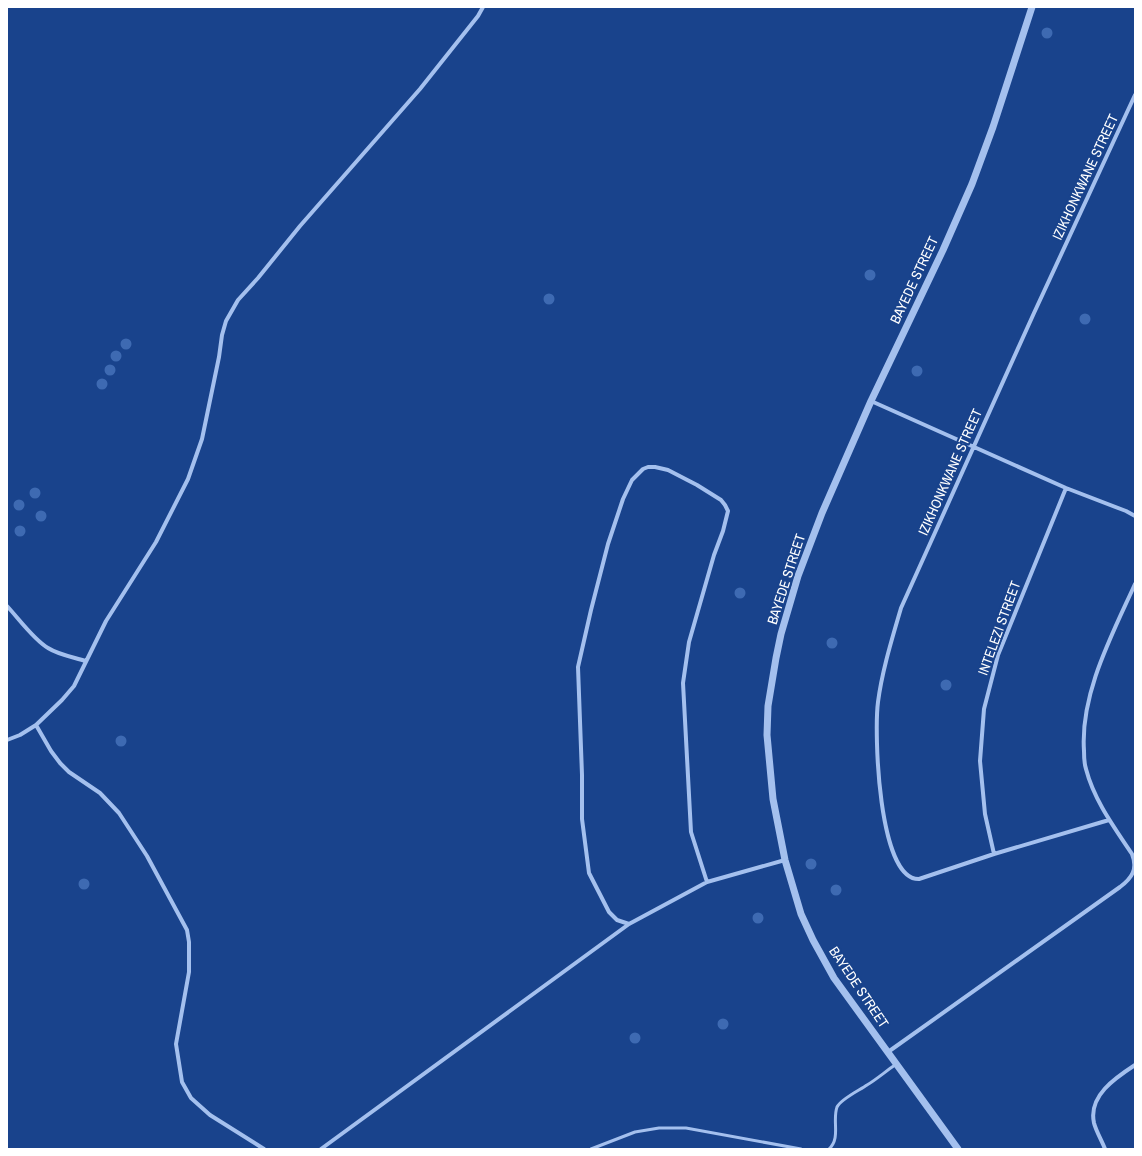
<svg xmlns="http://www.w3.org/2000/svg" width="1142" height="1156" font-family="'Archivo Narrow',sans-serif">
	<rect width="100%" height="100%" fill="#19438c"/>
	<!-- building -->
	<path fill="#3e6ab2" d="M1041.5 33a5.5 5.5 0 1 1 11 0a5.5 5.5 0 1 1-11 0Z
		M864.5 275a5.5 5.5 0 1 1 11 0a5.5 5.5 0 1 1-11 0Z
		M543.5 299a5.5 5.5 0 1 1 11 0a5.5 5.5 0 1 1-11 0Z
		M1079.5 319a5.5 5.5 0 1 1 11 0a5.5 5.5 0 1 1-11 0Z
		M120.5 344a5.5 5.5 0 1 1 11 0a5.5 5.5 0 1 1-11 0Z
		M110.5 356a5.5 5.5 0 1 1 11 0a5.5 5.5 0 1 1-11 0Z
		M104.5 370a5.5 5.5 0 1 1 11 0a5.5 5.5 0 1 1-11 0Z
		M911.5 371a5.5 5.5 0 1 1 11 0a5.5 5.5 0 1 1-11 0Z
		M96.5 384a5.5 5.5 0 1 1 11 0a5.5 5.5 0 1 1-11 0Z
		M29.5 493a5.5 5.5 0 1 1 11 0a5.5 5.5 0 1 1-11 0Z
		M13.5 505a5.5 5.5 0 1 1 11 0a5.5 5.5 0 1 1-11 0Z
		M35.5 516a5.5 5.5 0 1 1 11 0a5.5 5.5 0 1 1-11 0Z
		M14.5 531a5.5 5.5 0 1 1 11 0a5.5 5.5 0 1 1-11 0Z
		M734.5 593a5.5 5.5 0 1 1 11 0a5.5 5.5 0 1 1-11 0Z
		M826.5 643a5.5 5.5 0 1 1 11 0a5.5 5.5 0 1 1-11 0Z
		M940.5 685a5.5 5.5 0 1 1 11 0a5.5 5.5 0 1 1-11 0Z
		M115.5 741a5.5 5.5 0 1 1 11 0a5.5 5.5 0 1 1-11 0Z
		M805.5 864a5.5 5.5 0 1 1 11 0a5.5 5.5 0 1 1-11 0Z
		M78.5 884a5.5 5.5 0 1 1 11 0a5.5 5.5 0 1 1-11 0Z
		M830.5 890a5.5 5.5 0 1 1 11 0a5.5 5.5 0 1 1-11 0Z
		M752.5 918a5.5 5.5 0 1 1 11 0a5.5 5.5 0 1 1-11 0Z
		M717.5 1024a5.5 5.5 0 1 1 11 0a5.5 5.5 0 1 1-11 0Z
		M629.5 1038a5.5 5.5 0 1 1 11 0a5.5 5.5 0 1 1-11 0Z"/>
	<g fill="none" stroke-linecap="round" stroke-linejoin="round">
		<!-- service -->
		<path stroke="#a4c0ee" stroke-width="3" d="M591,1149L635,1132L659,1128H686L801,1149
			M829,1149C841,1138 832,1121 837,1107C841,1099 860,1090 867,1085C877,1079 886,1071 895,1065"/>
		<!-- minor -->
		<path stroke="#a4c0ee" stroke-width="4" d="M871,401L1066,488L1126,511L1135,516
			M7,606C19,619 34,640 48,648C59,655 73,657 86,661
			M36,725L51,751L60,763L69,772L100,793L119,813L147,856L187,930L189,942V972L176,1044L182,1082L191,1098L210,1115L264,1149
			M7,740L20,735L36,725L62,700L74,686L106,621L156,542L188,479L202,439L219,357L222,335L226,321L238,300L258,278L300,226L420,89L478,16L483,7
			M1109,820L994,854L919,879C878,880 874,732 878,702C882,671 892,639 901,608L1034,313L1135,95
			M994,854L985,814L980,761L984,709L998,655L1066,488
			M707,882L691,832L683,683L689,642L714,555L723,531L728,511L725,505L721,500L697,485L668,470L655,467H648L643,469L632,480L623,499L608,544L591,610L578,667L582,775V819L589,873L609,912L617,920L629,924L707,882L785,860
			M888,1052L1120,887C1132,878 1138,869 1132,854C1114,827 1094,800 1086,769C1084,763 1084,757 1084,751C1080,694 1112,635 1135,584
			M321,1149L629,924
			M1105,1149C1102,1141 1096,1131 1094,1123C1088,1096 1115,1078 1135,1065"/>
		<!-- tertiary -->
		<path stroke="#a4c0ee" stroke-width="7" d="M958,1149L834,978L813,940L801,914L785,860L773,799L767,735L768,706L776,658L781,634L798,576L822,513L871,401L943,250L972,184L993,127L1032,7"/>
	</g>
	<g text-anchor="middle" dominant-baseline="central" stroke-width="4" stroke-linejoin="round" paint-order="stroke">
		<!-- street labels -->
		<g font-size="14" fill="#fff" stroke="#19438c">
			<text transform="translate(1085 177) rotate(-65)">IZIKHONKWANE STREET</text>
			<text transform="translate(914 280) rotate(-65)">BAYEDE STREET</text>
			<text transform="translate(950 472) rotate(-66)">IZIKHONKWANE STREET</text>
			<text transform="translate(786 579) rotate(-72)">BAYEDE STREET</text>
			<text transform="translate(999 628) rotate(-70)">INTELEZI STREET</text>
			<text transform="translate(859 987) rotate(56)">BAYEDE STREET</text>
		</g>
	</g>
	<!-- border -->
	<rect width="1142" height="1156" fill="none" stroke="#ffffff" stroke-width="16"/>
</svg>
